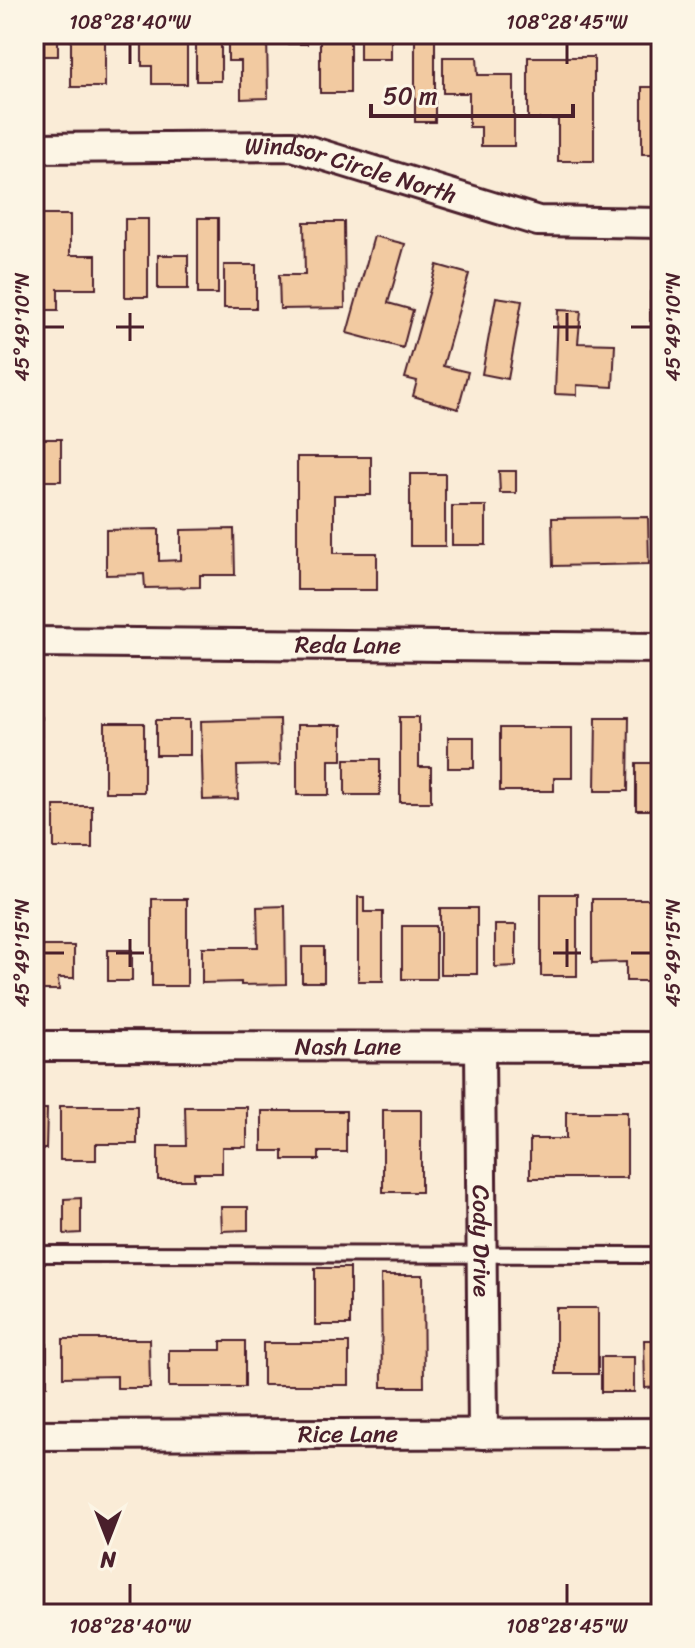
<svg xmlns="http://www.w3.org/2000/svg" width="695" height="1648" font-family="Sriracha,sans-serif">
	<rect width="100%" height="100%" fill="#faecd7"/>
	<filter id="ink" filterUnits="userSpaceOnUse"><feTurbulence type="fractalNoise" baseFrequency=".0125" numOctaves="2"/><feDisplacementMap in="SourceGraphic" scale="16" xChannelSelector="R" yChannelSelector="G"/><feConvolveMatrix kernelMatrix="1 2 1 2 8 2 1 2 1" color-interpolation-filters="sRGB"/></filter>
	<g filter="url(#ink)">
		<!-- building -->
		<path fill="#f2caa1" stroke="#4a1f2b" stroke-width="2" d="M38,34H58V56H38Z
			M71,34H105V87H71Z
			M152,34H187V84H152V66H142V39H152Z
			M196,34H221V81H196Z
			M228,34H267L268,98L241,99V61H228Z
			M277,34H307V44H277Z
			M320,34H350V93H320Z
			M360,34H391V59H360Z
			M415,34H435V122H415Z
			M443,57H477L478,75H514V146H481V127H469V93H443Z
			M528,57H594V161H558V119H528Z
			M642,87H661V154H642Z
			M34,215H70V255H96V289H58V310H34Z
			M198,218H218V294H198Z
			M125,219H148V297H125Z
			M304,222H344L345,308L280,309L279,275H305Z
			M374,236L405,244L388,303L413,310L403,348L347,333Z
			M158,255H188V289H158Z
			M224,265H256V308H224Z
			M437,265L469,274L443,366L468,372L458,409L413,396L417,381L405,378Z
			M650,292H661V321H650Z
			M496,297L522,301L508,379L482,374Z
			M558,310L581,311L578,343L615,344L613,387L577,385V395L555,394Z
			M34,439H61V481H34Z
			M297,457H371V495H334V553H377V590H297Z
			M499,471H516V493H500Z
			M410,474H445V546H410Z
			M452,506H486V545H452Z
			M648,517L649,564L553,566L552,518Z
			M159,529V561L181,560V530L234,529L235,575H200V587L145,588L144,574L106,575V530Z
			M34,717H41L42,810H34Z
			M400,717H419V767H431V802H400Z
			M596,717H629L628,791H595Z
			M279,719L280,765L237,766L238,799L203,800L201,721Z
			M156,720H190V755H156Z
			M105,723H144V792H105Z
			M297,725H342V760H329V795H297Z
			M500,728H572V778H554V791H500Z
			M448,737H474V768H448Z
			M345,759H380V795H345Z
			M636,763H661V810H636Z
			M54,806H92V848H54Z
			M541,894H577V976H541Z
			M358,897H364V912H383V981H358Z
			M152,899H187V986H152Z
			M592,899H661V981H626V962L592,963Z
			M285,906L286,984L241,985V982L202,983V947H258L257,907Z
			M440,908H477V974H440Z
			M495,925H516V966L495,967Z
			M402,926H436V979H402Z
			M34,943V946H74V978H58L59,990H39V978L34,979Z
			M302,947H324V982H302Z
			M108,950H132V981H108Z
			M60,1106H137V1144H96V1160H60Z
			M185,1107H247V1147H222V1173H194V1180H158V1146H186Z
			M34,1109H47L46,1149H34Z
			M383,1110H421V1192H383Z
			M262,1111H346V1152H319V1160H283V1151H262Z
			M655,1111H661V1150H655Z
			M566,1112H627V1178H530V1139H566Z
			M81,1198V1233L64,1234V1199Z
			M221,1207H248V1230L222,1231Z
			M315,1268H350V1325H315Z
			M381,1275H423L424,1387H382Z
			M556,1308H598V1374H556Z
			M63,1339H149L150,1388H117V1376L63,1377Z
			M644,1340H661V1387L645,1388Z
			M221,1341H245V1387H169V1350H221Z
			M263,1343H349V1385H263Z
			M34,1344H47V1386H34Z
			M601,1357H634V1392H601Z"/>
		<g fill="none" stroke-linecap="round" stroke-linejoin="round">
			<!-- service casing -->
			<g stroke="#4a1f2b" stroke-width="20">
				<path id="service" d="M34,1254L661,1255"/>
			</g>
			<!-- minor casing -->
			<g stroke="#4a1f2b" stroke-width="34">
				<g id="minor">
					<path id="s1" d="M34,148L293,146L538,221L661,223"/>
					<path id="s2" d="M34,642L661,648"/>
					<path id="s3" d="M34,1046L661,1047"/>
					<path id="s4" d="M480,1047L483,1434"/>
					<path id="s5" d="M34,1435L661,1433"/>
				</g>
			</g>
			<!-- service -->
			<use href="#service" stroke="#fcf5e5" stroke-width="14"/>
			<!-- minor -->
			<use href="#minor" stroke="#fcf5e5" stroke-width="28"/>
		</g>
	</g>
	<!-- ticks -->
	<path fill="none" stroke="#4a1f2b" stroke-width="3" d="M130,44V64M567,44V64M130,313V341M567,313V341M44,327H64M116,327H144M553,327H581M631,327H651M130,939V967M567,939V967M44,953H64M116,953H144M553,953H581M631,953H651M130,1584V1604M567,1584V1604"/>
	<g text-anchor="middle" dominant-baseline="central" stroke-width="6" stroke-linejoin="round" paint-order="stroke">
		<!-- street labels -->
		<g font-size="24" fill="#4a1f2b" stroke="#fcf5e5">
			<text stroke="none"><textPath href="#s1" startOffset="320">Windsor Circle North</textPath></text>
			<text stroke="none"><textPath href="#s2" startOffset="314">Reda Lane</textPath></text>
			<text stroke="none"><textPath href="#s3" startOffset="314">Nash Lane</textPath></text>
			<text stroke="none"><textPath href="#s4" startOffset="194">Cody Drive</textPath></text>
			<text stroke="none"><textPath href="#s5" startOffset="314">Rice Lane</textPath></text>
		</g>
	</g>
	<!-- margin -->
	<rect width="695" height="1648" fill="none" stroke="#fcf5e5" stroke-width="88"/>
	<!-- north arrow -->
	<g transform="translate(108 1540) rotate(180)" stroke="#fcf5e5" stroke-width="6" paint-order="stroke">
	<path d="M0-6L14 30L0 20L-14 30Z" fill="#4a1f2b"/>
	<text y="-12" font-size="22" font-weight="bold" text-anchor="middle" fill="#4a1f2b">N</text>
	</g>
	<!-- scale -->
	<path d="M371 104v12h202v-12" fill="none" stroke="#4a1f2b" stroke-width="4"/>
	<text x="383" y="104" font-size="24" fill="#4a1f2b" stroke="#fcf5e5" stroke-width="6" paint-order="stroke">50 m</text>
	<rect x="44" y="44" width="607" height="1560" fill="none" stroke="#4a1f2b" stroke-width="3"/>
	<g font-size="20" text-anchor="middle" fill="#4a1f2b">
		<text x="130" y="29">108°28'40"W</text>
		<text x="567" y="29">108°28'45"W</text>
		<text transform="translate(673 327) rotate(-90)" y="7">45°49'10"N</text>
		<text transform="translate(22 327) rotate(-90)" y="7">45°49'10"N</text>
		<text transform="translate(22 953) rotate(-90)" y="7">45°49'15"N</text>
		<text transform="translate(673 953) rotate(-90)" y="7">45°49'15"N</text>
		<text x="130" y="1633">108°28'40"W</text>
		<text x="567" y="1633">108°28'45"W</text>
	</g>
</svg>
